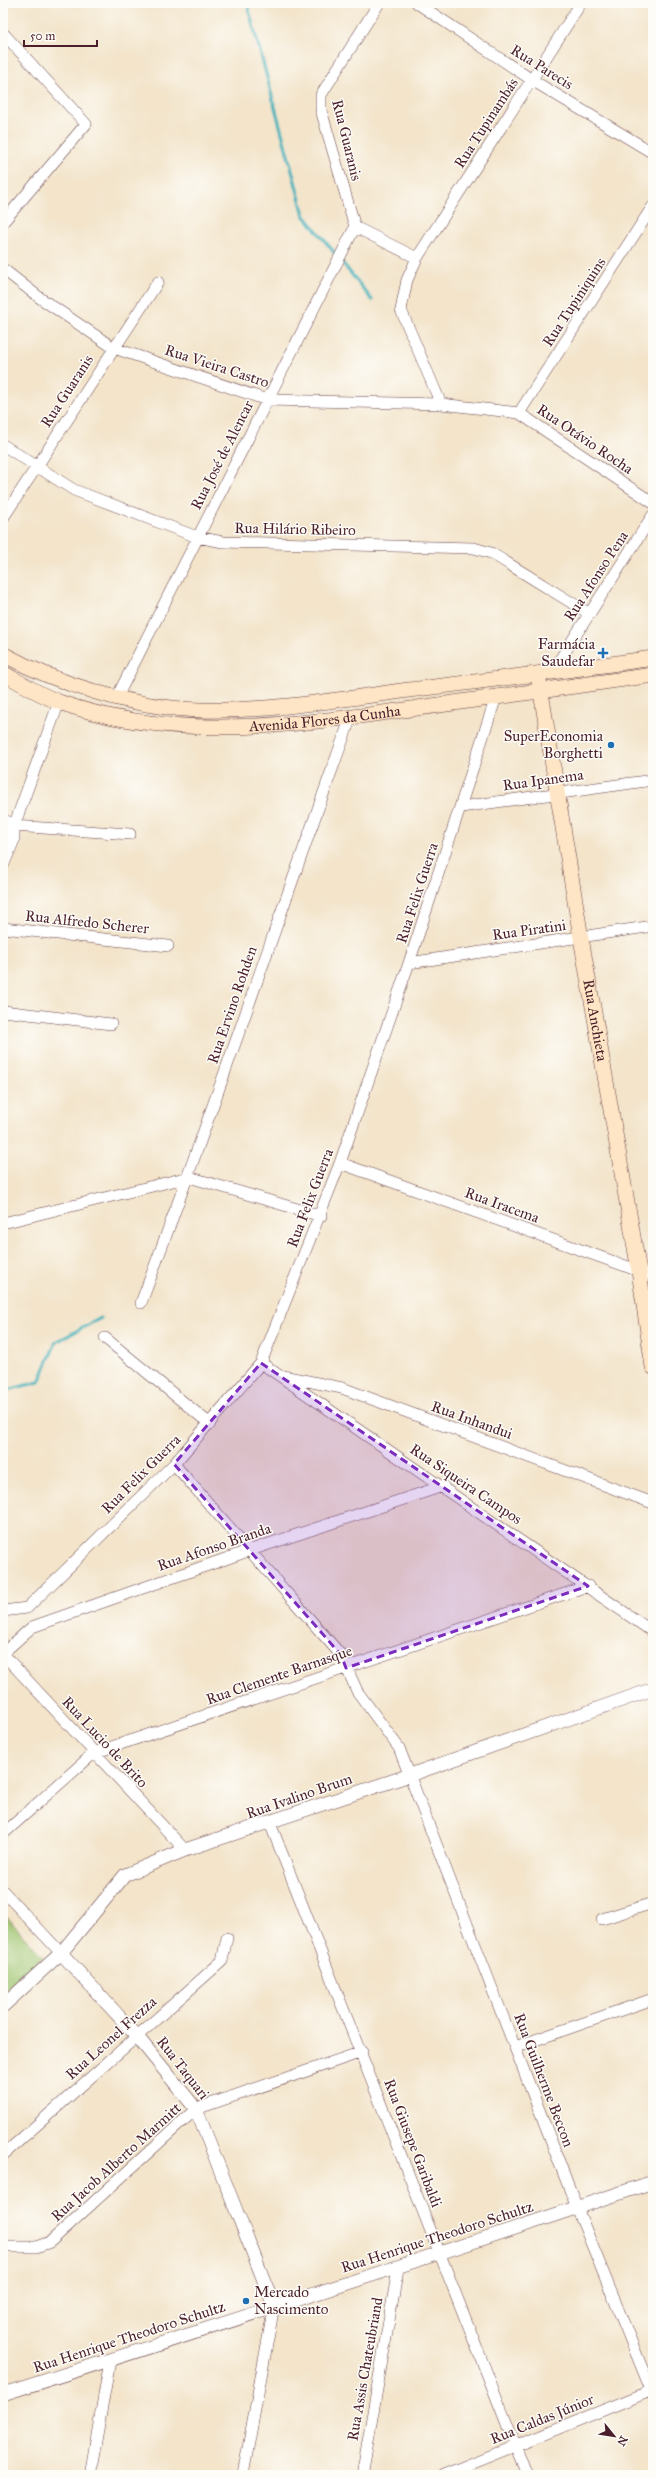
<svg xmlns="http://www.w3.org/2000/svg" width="656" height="2478" font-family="'IM FELL Great Primer',serif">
	<rect width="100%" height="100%" fill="#fdfcf7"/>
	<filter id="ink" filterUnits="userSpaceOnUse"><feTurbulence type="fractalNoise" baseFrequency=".025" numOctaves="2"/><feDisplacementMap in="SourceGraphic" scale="8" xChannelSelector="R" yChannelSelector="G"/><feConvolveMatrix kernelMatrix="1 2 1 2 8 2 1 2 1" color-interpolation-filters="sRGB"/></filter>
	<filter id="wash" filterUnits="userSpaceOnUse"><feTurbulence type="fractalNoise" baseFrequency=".012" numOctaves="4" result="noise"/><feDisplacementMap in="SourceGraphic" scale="16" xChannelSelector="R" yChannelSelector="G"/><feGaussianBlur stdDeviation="0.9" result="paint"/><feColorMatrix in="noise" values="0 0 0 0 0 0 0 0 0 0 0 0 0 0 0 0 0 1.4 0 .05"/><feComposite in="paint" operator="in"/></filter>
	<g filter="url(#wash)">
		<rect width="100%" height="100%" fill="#f3e4ca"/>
		<!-- green -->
		<path fill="#9fc46e" stroke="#74724c" d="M3,1913L43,1957L3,1993Z"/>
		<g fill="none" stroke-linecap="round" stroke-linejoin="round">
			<!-- stream -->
			<path stroke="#43b2bd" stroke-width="3" d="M247,3L304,215L337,256
				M341,261L372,300
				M3,1391L39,1382L56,1342L101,1318"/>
		</g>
	</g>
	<g filter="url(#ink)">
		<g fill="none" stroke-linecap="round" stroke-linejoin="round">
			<!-- minor casing -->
			<g stroke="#633d43" stroke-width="12">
				<path id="minor" d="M417,3L532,80L653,153
					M3,33L86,124L3,222
					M355,227L321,110V95L379,3
					M355,227L417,258
					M3,269L40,298L114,348L267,400L441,404L519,413L653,503
					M441,404L401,310L407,280L417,258L581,3
					M519,413L653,206
					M3,445L74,490L197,537L223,542L474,548L491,553L590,614
					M3,518L158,282
					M552,672L653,515
					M117,697L355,227
					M461,807L653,780
					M3,819L14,826L130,834
					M3,839L14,826
					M3,866L14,840V826L59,702
					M3,928L168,946
					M409,963L653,926
					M3,1011L111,1024
					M340,1163L653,1276
					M3,1223L189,1177L321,1216
					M141,1303C214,1109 280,912 351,717
					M105,1338L210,1424
					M261,1363L653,1632
					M283,1376L342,1388L653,1503
					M174,1464L341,1655L357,1691L399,1748L577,2208L653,2395
					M3,1611L27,1608L174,1464L261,1363L340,1163L409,963L496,697
					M3,1653L32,1627L248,1551L443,1486
					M3,1654L185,1850
					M270,1823L527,2475
					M3,1834L94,1753L588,1586
					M3,1891L61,1953
					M602,1919L653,1903
					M515,2047L653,1999
					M3,2155L222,1961L227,1938
					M3,2247H36L50,2242L196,2109L362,2052
					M90,2475L110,2361
					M243,2475L274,2306
					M362,2475L398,2269
					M443,2475L653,2390"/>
			</g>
			<!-- tertiary casing -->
			<g stroke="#633d43" stroke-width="14">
				<path id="tertiary" d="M61,1953L136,2035L196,2109L274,2306
					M3,2006L61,1953L125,1875L185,1850L410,1775L653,1689
					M3,2394C220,2325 437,2255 653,2182"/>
			</g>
			<!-- secondary casing -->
			<g stroke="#633d43" stroke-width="16">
				<g id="secondary">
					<path d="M3,654C59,685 136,708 200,710C266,712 343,699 409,690C490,680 572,670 653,658"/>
					<path id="s1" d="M3,673C21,683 40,695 59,702C181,746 315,722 439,705C510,695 582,685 653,675"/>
					<path id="s2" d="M538,674L581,938L639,1271L653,1367"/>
				</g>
			</g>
			<!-- minor -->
			<use href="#minor" stroke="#fff" stroke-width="11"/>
			<!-- tertiary -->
			<use href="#tertiary" stroke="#fff" stroke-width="13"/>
			<!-- secondary -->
			<use href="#secondary" stroke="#fee5c5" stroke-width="15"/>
		</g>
	</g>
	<!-- marked area -->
	<path fill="#7b2cbf" fill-opacity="0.2" stroke="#7b2cbf" stroke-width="3" stroke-dasharray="8 5" stroke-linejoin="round" d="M261,1363L588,1586L346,1668L341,1655L174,1464Z"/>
	<!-- markers -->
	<g fill="#1f6fb2" stroke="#fdfcf7" stroke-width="1.5">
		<path d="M601 647h4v4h4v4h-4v4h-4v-4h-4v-4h4z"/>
		<circle cx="611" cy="745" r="4"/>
		<circle cx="246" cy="2301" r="4"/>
	</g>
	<g text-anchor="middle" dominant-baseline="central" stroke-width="3" stroke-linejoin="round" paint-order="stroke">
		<!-- street labels -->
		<g font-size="15" fill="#4a1f2b" stroke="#fdfcf7">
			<text transform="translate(542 67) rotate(32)">Rua Parecis</text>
			<text transform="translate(486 123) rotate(-57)">Rua Tupinambás</text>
			<text transform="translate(347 140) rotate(76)">Rua Guaranis</text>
			<text transform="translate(574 302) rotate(-57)">Rua Tupiniquins</text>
			<text transform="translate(217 366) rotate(18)">Rua Vieira Castro</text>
			<text transform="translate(67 391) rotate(-57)">Rua Guaranis</text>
			<text transform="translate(585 439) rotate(34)">Rua Otávio Rocha</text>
			<text transform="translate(222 455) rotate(-63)">Rua José de Alencar</text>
			<text transform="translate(295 529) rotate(1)">Rua Hilário Ribeiro</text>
			<text transform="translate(596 576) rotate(-57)">Rua Afonso Pena</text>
			<text stroke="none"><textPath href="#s1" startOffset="332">Avenida Flores da Cunha</textPath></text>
			<text transform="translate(543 780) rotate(-8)">Rua Ipanema</text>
			<text transform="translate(417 893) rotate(-72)">Rua Felix Guerra</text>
			<text transform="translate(87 922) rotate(6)">Rua Alfredo Scherer</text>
			<text transform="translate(529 930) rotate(-8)">Rua Piratini</text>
			<text transform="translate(232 1005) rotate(-71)">Rua Ervino Rohden</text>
			<text stroke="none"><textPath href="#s2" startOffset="351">Rua Anchieta</textPath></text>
			<text transform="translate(310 1198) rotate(-69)">Rua Felix Guerra</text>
			<text transform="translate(502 1205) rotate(20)">Rua Iracema</text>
			<text transform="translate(472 1420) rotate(20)">Rua Inhandui</text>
			<text transform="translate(141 1474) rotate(-45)">Rua Felix Guerra</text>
			<text transform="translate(466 1484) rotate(34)">Rua Siqueira Campos</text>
			<text transform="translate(214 1547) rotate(-19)">Rua Afonso Branda</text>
			<text transform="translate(279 1675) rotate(-19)">Rua Clemente Barnasque</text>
			<text transform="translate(105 1742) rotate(47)">Rua Lucio de Brito</text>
			<text transform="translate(299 1796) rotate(-19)">Rua Ivalino Brum</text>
			<text transform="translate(111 2038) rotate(-42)">Rua Leonel Frezza</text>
			<text transform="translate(183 2068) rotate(52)">Rua Taquari</text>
			<text transform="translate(544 2080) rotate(69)">Rua Guilherme Beccon</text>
			<text transform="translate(413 2143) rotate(69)">Rua Giusepe Garibaldi</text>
			<text transform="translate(116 2162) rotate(-42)">Rua Jacob Alberto Marmitt</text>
			<text transform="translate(437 2237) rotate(-18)">Rua Henrique Theodoro Schultz</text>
			<text transform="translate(129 2337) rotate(-18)">Rua Henrique Theodoro Schultz</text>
			<text transform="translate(365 2369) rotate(-80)">Rua Assis Chateubriand</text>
			<text transform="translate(542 2419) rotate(-22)">Rua Caldas Júnior</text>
		</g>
		<!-- poi labels -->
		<g font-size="15" fill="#4a1f2b" stroke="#fdfcf7" text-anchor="end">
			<text x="595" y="644">Farmácia<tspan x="595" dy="17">Saudefar</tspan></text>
			<text x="603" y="736">SuperEconomia<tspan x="603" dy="17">Borghetti</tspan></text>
			<text x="254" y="2292" text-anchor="start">Mercado<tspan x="254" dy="17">Nascimento</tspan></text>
		</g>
	</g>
	<!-- margin -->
	<rect width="656" height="2478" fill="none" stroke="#fdfcf7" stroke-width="16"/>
	<!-- north arrow -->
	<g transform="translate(614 2436) rotate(120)" stroke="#fdfcf7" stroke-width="3" paint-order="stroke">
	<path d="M0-3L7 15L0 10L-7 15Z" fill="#4a1f2b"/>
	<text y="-6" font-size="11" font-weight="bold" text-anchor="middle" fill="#4a1f2b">N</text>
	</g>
	<!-- scale -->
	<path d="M24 40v6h73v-6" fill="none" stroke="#4a1f2b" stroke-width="2"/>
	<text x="30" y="40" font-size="12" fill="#4a1f2b" stroke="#fdfcf7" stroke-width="3" paint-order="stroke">50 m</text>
</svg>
